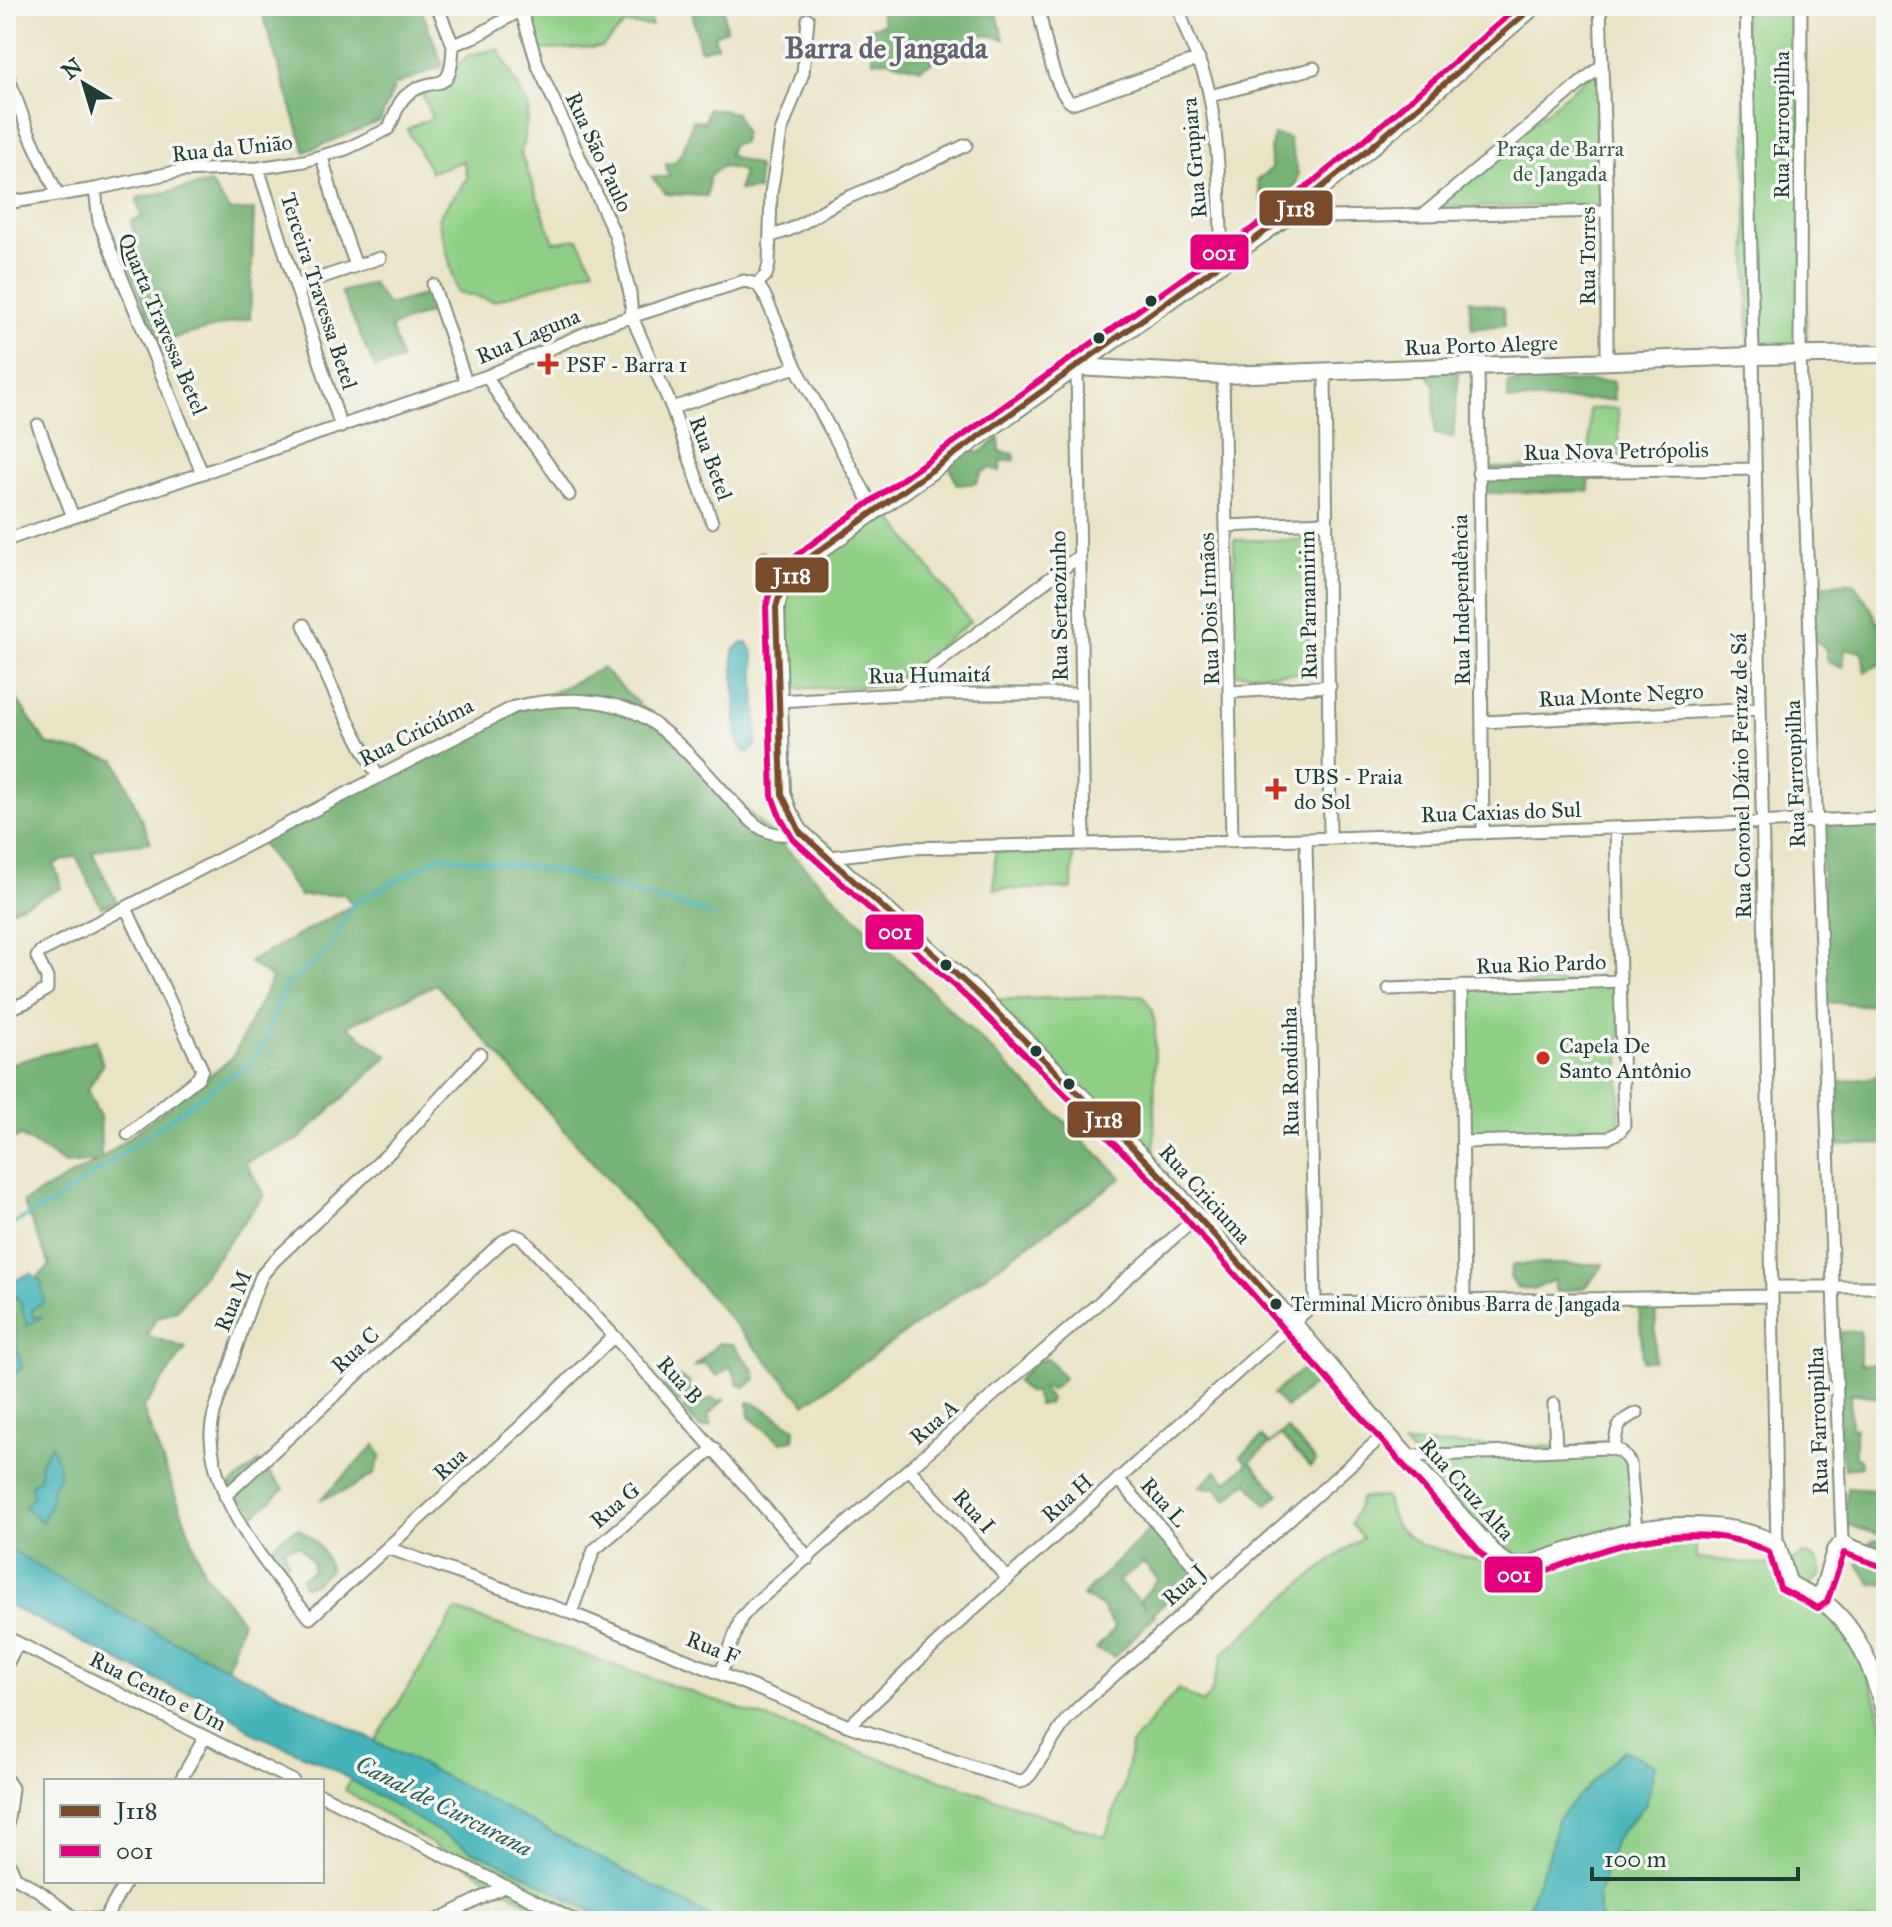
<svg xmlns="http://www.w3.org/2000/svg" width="1892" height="1927" font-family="'IM FELL Great Primer',serif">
	<rect width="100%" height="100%" fill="#f6f6f2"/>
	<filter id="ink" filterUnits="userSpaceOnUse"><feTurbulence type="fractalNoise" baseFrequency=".0125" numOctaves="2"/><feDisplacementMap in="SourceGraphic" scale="16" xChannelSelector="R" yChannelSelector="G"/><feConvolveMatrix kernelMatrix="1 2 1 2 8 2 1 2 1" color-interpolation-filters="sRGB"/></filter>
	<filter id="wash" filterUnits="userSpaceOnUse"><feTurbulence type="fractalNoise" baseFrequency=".006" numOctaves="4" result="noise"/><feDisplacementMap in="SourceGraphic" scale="32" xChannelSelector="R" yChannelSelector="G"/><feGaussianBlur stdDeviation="1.8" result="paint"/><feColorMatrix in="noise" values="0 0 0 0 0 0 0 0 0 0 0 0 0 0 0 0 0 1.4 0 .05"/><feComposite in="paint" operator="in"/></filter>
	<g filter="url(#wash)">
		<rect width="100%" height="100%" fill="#eae4c6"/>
		<!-- green -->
		<path fill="#90d086" stroke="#58865d" stroke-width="2" d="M526,6H645L652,26L625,24L602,47L542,50Z
			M1744,6H1798L1807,349L1749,350Z
			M499,49L529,109L521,154L554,242L578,239L594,269L493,301L457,292L438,218L467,178L463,161L431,172L407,129L432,118L422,93L469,55Z
			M1602,65L1606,206L1432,207Z
			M1618,408L1620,461L1590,462L1589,409Z
			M879,501L970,622L888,686L774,689L776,583Z
			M1234,540H1308L1309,673L1235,674Z
			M995,851L1073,852L1072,889H994Z
			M1621,981L1619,1132L1464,1142L1461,986Z
			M1142,995L1152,1009L1155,1024L1154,1160L992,1000Z
			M1404,1444L1629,1448L1635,1530L1573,1549L1506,1562Z
			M1385,1497L1396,1526L1420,1545L1486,1562L1501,1574L1527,1579L1655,1537L1695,1538L1696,1558L1772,1565L1785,1587L1829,1614L1857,1654L1872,1686L1886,1738V1921H556L345,1790L456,1610L1105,1837L1125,1782L1131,1745L1178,1689L1202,1703L1210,1696L1223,1654L1300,1585L1362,1537L1351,1524L1361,1498Z
			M1803,1554C1816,1555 1822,1563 1820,1576L1808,1586L1797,1585L1790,1562Z"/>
		<!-- forest -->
		<path fill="#74b273" stroke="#4a7854" stroke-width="2" fill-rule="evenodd" d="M260,6H420L443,66L395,85L380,121L305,152Z
			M691,6H719L724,12L726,30L714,35L717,46L700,50Z
			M892,6H971L977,12L997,14L1004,39L984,34L920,69L888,60L873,61L868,28L884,24L880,12Z
			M708,108L736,113L744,133L742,143L733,144L728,155L758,166V190H739L743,171L722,166L709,177L707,196L666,194L652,177H669L666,164L675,162L684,148L693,120L705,122Z
			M1274,135L1289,138L1298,174L1295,190L1262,203L1257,180L1271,169L1270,150Z
			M210,183L230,211L254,210L250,318L159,342L163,355L119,241L134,236L131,221L141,218L137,198Z
			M372,283L387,305L427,294L431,312L391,327L401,360L375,368L341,292Z
			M1469,300L1503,307L1505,325L1472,329Z
			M1430,366L1459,372L1453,437L1435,434L1434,384L1428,376Z
			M1613,381L1614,400H1508V382Z
			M999,438L1000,452L1014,454L1015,460L1001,461L1000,472L991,468L982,472L976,483L957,485L949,464L969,448L979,453Z
			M1589,467V491L1486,493V468Z
			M1853,582C1873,610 1887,627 1882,663L1865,672L1862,651L1845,649L1843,668L1828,662L1825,648L1802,632L1817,586Z
			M602,668L1122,1178L805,1404L436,984L347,1026L388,1056L298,1140L245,1162L264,1195L177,1310L156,1318L147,1335L186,1348L143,1409L205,1574L242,1621L227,1669L71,1588L6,1546V1305L50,1266L23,1202L97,1161L65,1164L20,1136L6,1143V1062L13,1063L96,1040L103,1065L87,1090L100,1117L101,1159L233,1057L272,978L249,962L353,905L344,894L300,896L259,840Z
			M6,683L47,744L116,760L151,842L108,847L92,852L117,902L101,907L76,856L54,864L62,888L6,912Z
			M1886,824V1040L1879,1018V1006L1826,1002L1821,825Z
			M1886,1053V1144L1833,1145L1830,1083L1876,1077Z
			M1513,1264H1604L1586,1287L1556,1292L1553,1280L1534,1290L1516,1287L1510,1277Z
			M1651,1307L1656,1314L1654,1361H1643L1639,1308Z
			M1860,1331V1364H1886V1398L1850,1393L1851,1428H1855V1456L1860,1459L1861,1466L1844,1469L1828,1333Z
			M719,1343L732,1344L754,1370L756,1379L745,1387L738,1384L731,1366L717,1376L704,1363L693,1367Z
			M1048,1358L1064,1378L1051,1390L1045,1387L1042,1389L1050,1398L1048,1404L1038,1405L1034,1392H1027L1016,1381L1035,1362Z
			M1306,1366L1321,1378L1286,1408L1273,1394Z
			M679,1377L689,1382V1387L701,1403L713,1398L717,1402L725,1399L708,1415L712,1426L700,1428L683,1410L686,1408L681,1402L671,1405L664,1386Z
			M748,1402L757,1404L795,1428L794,1440L781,1442L749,1417Z
			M1287,1429L1316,1461L1310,1467L1280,1435L1250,1462L1279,1494L1267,1505L1247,1482L1227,1500L1215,1487L1206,1489L1200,1486L1217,1471L1227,1482L1247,1464L1241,1456L1262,1437L1270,1445Z
			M375,1445L381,1456L374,1474L351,1488L320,1500Z
			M259,1462L284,1489L248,1521L229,1486Z
			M1847,1488L1886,1491V1537L1845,1524Z
			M1152,1527L1198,1576L1153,1613L1155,1615L1115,1657L1096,1649L1115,1628L1101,1606L1082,1596ZM1143,1563L1158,1579L1140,1600L1146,1608L1118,1581Z
			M298,1528C316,1540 324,1549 330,1570L314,1584L303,1586L302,1577L313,1571L312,1562L299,1545L284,1548L289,1563L279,1571L268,1551L279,1539Z
			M1876,1540L1886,1543V1583L1871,1584L1858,1564L1875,1550L1869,1543Z"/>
		<!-- water -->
		<path fill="#44b4ba" stroke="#327877" stroke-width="2" d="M742,643H748L754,654L757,742L754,749L747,753L737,743L733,651Z
			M31,1273L41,1282L44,1302L32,1309V1317H41L27,1326L20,1301L8,1289L12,1282Z
			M14,1315L16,1347L22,1367L6,1383V1318Z
			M51,1445L58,1464L59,1477L52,1488L50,1506L42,1522L24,1508L33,1496L31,1485L39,1479L41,1462Z
			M6,1546C111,1614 221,1664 332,1719C462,1785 591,1852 718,1921H610L512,1868L470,1850L322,1763L255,1734L203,1695L177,1690L6,1604Z
			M1623,1750L1655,1765L1646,1804L1615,1839L1598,1896L1601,1921H1522L1550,1852L1557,1819Z"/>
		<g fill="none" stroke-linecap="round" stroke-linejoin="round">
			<!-- stream -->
			<path stroke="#44b4ba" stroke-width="4" d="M6,1227L58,1200L232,1074L247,1069L265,1042L286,985L328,951L353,904L441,856L552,870L711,914"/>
		</g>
	</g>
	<g filter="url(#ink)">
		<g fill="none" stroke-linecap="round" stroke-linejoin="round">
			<!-- street casing -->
			<g stroke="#84907d" stroke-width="15">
				<path id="street" d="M437,6L453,45
					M1038,6C1043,28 1053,92 1072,103L1199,59
					M1179,6C1185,39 1205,65 1210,98C1220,153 1220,209 1222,264
					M1600,6L1607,211V363
					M1746,6L1777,1545
					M1801,6L1800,355L1842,1540
					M520,7L538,66L615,235L630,293L632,317L672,408L712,522
					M6,71L28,131L57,193
					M1210,96L1314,68
					M322,157L337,212L356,266L380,258
					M258,168L341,427
					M95,189L99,222L202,473
					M6,203L95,189L180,171L258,168L304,161L346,149L388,129C395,118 397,102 407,95C437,71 451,101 453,45L478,35L521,10
					M1424,214L1601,66
					M1284,218L1607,211
					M770,236C805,228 817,210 847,198C887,181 927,165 966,145
					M757,284L766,275L769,264L771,193L781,132L803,73L808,19
					M433,285L466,382
					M296,286L356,266
					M1478,366L1483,832
					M1077,367L1084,845
					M1325,372L1330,838
					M1223,375L1232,841
					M487,376C510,419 544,454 569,495
					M672,408L796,367
					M38,425L73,517
					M1478,473L1755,469
					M1226,526L1326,522
					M6,540L487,376L602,326L744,281L757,284L764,294L796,367L875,511
					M765,558L784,580
					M304,625L339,703L378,777
					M1231,692L1330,686
					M902,694L930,669L1078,557
					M778,701L902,694H1080
					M1483,722L1760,709
					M1306,839L1315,1303
					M830,857L908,848L1306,839L1886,818
					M126,908L202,1069L199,1077L128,1134
					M1461,986L1464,1301
					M1389,989L1621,981
					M6,1010L29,1001L47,989V978L37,957L40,952L514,707C553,698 599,696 636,713C670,729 707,774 732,801C743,812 754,827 769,832C780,836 790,834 800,832
					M480,1054L394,1148L275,1260L262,1275C248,1307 239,1341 228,1373C221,1393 210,1417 211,1438C214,1503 269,1570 310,1618L520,1427L614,1336
					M1464,1142L1608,1138L1619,1132L1624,1126L1616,828
					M1772,1287H1886
					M1315,1303L1772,1296
					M1554,1404L1556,1450
					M1614,1449C1617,1428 1616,1422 1637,1413
					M1408,1456L1607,1448L1621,1451L1630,1463L1636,1531
					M910,1470L1008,1579
					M1118,1479L1212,1586
					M225,1496L503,1241L514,1235L522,1238L614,1336L809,1558
					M388,1548L571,1613L849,1726L1019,1782L1024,1781L1031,1774L1066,1720L1081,1705L1386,1433
					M1818,1598L1833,1549L1842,1540L1852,1546L1886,1557
					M571,1613L594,1550L714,1448
					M6,1637L293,1781
					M6,1666L18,1643
					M721,1673L741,1618L753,1605L1196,1218
					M849,1726L969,1613L1315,1303
					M6,1779L12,1788L6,1835
					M180,1781L205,1737
					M322,1795L575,1921
					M6,1842L7,1858L15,1877
					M6,1880L15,1877L39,1891L73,1917L112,1921
					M105,1919L126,1881
					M436,1921L505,1886"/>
			</g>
			<!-- secondary casing -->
			<g stroke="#84907d" stroke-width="20">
				<path id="secondary" d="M1534,6L1369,149L1284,218L812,556C792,572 780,582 776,608L782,794L789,813L800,832L981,997L1163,1178L1292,1322L1386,1433L1498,1558L1511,1566L1527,1565C1563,1554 1599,1539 1635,1531C1676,1523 1741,1523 1777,1545L1788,1582C1799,1592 1814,1594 1826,1604C1861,1632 1875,1676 1886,1718
					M1077,367L1223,375L1753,356L1886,354"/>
			</g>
			<!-- street -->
			<use href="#street" stroke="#fff" stroke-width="11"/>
			<!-- secondary -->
			<use href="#secondary" stroke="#fff" stroke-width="16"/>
			<!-- bus-1 casing -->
			<g stroke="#f6f6f2" stroke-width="12">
				<path id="bus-1" d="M1276,1304L1163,1178L981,997L800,832L782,794L776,608C781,584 794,571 812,556L1284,218L1369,149L1534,6"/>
			</g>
			<!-- bus-2 casing -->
			<g stroke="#f6f6f2" stroke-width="12">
				<path id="bus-2" d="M1519,6L1363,141L1278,210L806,548C785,565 771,580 766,607L772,796L780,817L793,839L974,1004L1156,1185L1497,1571C1530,1584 1566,1562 1598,1552C1652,1534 1716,1526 1769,1552L1780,1588L1818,1608L1827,1602L1844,1553L1883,1567"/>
			</g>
			<!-- bus-1 -->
			<use href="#bus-1" stroke="#7a4b2a" stroke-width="6"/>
			<!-- bus-2 -->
			<use href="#bus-2" stroke="#e5007d" stroke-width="6"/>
		</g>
	</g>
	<!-- markers -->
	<g fill="#1f3d34" stroke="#f6f6f2" stroke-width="3">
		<circle cx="1151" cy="301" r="7"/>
		<circle cx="1099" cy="338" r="7"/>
		<circle cx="946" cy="965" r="7"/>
		<circle cx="1036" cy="1051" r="7"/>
		<circle cx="1069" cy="1084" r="7"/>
		<circle cx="1276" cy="1304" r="7"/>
	</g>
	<g fill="#c8321e" stroke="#f6f6f2" stroke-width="3">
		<path d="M544 352h8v8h8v8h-8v8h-8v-8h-8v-8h8z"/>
		<path d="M1272 777h8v8h8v8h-8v8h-8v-8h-8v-8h8z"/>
		<circle cx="1543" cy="1058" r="8"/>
	</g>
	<g text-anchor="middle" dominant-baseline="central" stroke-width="7" stroke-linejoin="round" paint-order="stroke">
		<!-- bus labels -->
		<g font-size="20" fill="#1f3d34" stroke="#f6f6f2" text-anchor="start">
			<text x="1291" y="1304">Terminal Micro ônibus Barra de Jangada</text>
		</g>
		<!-- street labels -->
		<g font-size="22" fill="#1f3d34" stroke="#f6f6f2">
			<text transform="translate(1781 125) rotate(-90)">Rua Farroupilha</text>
			<text transform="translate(232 148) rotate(-6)">Rua da União</text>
			<text transform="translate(599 152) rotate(65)">Rua São Paulo</text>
			<text transform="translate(1194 158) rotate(-95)">Rua Grupiara</text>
			<text transform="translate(1587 256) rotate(-90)">Rua Torres</text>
			<text transform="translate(319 291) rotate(72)">Terceira Travessa Betel</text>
			<text transform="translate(163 324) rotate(67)">Quarta Travessa Betel</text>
			<text transform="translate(528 336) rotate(-23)">Rua Laguna</text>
			<text transform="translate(1481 345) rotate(-2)">Rua Porto Alegre</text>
			<text transform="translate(1616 451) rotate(-1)">Rua Nova Petrópolis</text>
			<text transform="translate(711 458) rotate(70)">Rua Betel</text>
			<text transform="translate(1461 600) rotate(-91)">Rua Independência</text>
			<text transform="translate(1308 605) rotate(-91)">Rua Parnamirim</text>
			<text transform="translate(1059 606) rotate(-91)">Rua Sertaozinho</text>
			<text transform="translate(1209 609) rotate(-92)">Rua Dois Irmãos</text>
			<text transform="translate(929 675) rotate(-1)">Rua Humaitá</text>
			<text transform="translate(1621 695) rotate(-3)">Rua Monte Negro</text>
			<text transform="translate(416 732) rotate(-27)">Rua Criciúma</text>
			<text transform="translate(1795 774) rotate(-92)">Rua Farroupilha</text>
			<text transform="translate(1741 776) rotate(-91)">Rua Coronel Dário Ferraz de Sá</text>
			<text transform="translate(1501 812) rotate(-2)">Rua Caxias do Sul</text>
			<text transform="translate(1541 964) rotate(-2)">Rua Rio Pardo</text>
			<text transform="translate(1290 1072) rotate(-91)">Rua Rondinha</text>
			<text transform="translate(1205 1194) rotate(48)">Rua Criciuma</text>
			<text transform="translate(233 1301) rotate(-68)">Rua M</text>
			<text transform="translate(355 1350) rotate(-43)">Rua C</text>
			<text transform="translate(680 1380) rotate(48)">Rua B</text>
			<text transform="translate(1818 1421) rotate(-92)">Rua Farroupilha</text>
			<text transform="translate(934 1422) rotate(-41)">Rua A</text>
			<text transform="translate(450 1464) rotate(-43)">Rua</text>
			<text transform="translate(1467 1489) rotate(48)">Rua Cruz Alta</text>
			<text transform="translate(1067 1498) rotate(-42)">Rua H</text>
			<text transform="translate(1164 1502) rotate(48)">Rua L</text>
			<text transform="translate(615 1505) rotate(-41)">Rua G</text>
			<text transform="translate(974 1511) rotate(48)">Rua I</text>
			<text transform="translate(1184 1585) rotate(-42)">Rua J</text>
			<text transform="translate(713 1648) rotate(22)">Rua F</text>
			<text transform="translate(158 1691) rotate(27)">Rua Cento e Um</text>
		</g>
		<!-- park labels -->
		<g font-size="22" fill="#365a44" stroke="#f6f6f2">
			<text x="1560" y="148">Praça de Barra<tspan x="1560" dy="25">de Jangada</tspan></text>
		</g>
		<!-- poi labels -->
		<g font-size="22" fill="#1f3d34" stroke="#f6f6f2" text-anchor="start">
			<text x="566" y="364">PSF - Barra 1</text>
			<text x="1294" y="776">UBS - Praia<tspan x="1294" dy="25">do Sol</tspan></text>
			<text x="1559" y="1045">Capela De<tspan x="1559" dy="25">Santo Antônio</tspan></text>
		</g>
		<!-- water labels -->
		<g font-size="24" font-style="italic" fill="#2a615c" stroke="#f6f6f2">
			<text transform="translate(444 1806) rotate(27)">Canal de Curcurana</text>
		</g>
		<!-- district labels -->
		<g font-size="30" font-weight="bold" fill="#646471" stroke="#f6f6f2">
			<text x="886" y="48">Barra de Jangada</text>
		</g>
	</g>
	<g stroke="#f6f6f2" stroke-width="3">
		<rect x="1258" y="189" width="76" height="38" rx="8" fill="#7a4b2a"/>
		<rect x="1189" y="233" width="61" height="38" rx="8" fill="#e5007d"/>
		<rect x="754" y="556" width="76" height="38" rx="8" fill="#7a4b2a"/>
		<rect x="864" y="913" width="61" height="38" rx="8" fill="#e5007d"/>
		<rect x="1066" y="1100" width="76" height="39" rx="8" fill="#7a4b2a"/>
		<rect x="1483" y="1555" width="61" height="39" rx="8" fill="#e5007d"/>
	</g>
	<g font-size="22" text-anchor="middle" font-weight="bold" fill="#fff">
		<text x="1296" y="216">J118</text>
		<text x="1219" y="260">001</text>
		<text x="792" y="583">J118</text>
		<text x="895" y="939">001</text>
		<text x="1104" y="1127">J118</text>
		<text x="1514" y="1582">001</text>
	</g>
	<!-- margin -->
	<rect width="1892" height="1927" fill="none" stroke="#f6f6f2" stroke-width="32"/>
	<!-- legend -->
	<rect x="44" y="1779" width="280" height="104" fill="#f6f6f2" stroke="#a0aca6" stroke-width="2"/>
	<rect x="60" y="1805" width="40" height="12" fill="#7a4b2a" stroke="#a0aca6" stroke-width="2"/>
	<text x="116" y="1819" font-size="24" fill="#1f3d34">J118</text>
	<rect x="60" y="1845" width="40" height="12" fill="#e5007d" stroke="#a0aca6" stroke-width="2"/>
	<text x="116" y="1859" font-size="24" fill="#1f3d34">001</text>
	<!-- north arrow -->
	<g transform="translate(84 84) rotate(322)" stroke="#f6f6f2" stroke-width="6" paint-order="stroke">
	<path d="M0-6L14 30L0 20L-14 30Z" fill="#1f3d34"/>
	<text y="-12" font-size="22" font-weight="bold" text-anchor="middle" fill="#1f3d34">N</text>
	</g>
	<!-- scale -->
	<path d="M1592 1867v12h206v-12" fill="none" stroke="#1f3d34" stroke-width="4"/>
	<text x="1604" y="1867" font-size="24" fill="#1f3d34" stroke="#f6f6f2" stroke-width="6" paint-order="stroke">100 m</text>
</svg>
